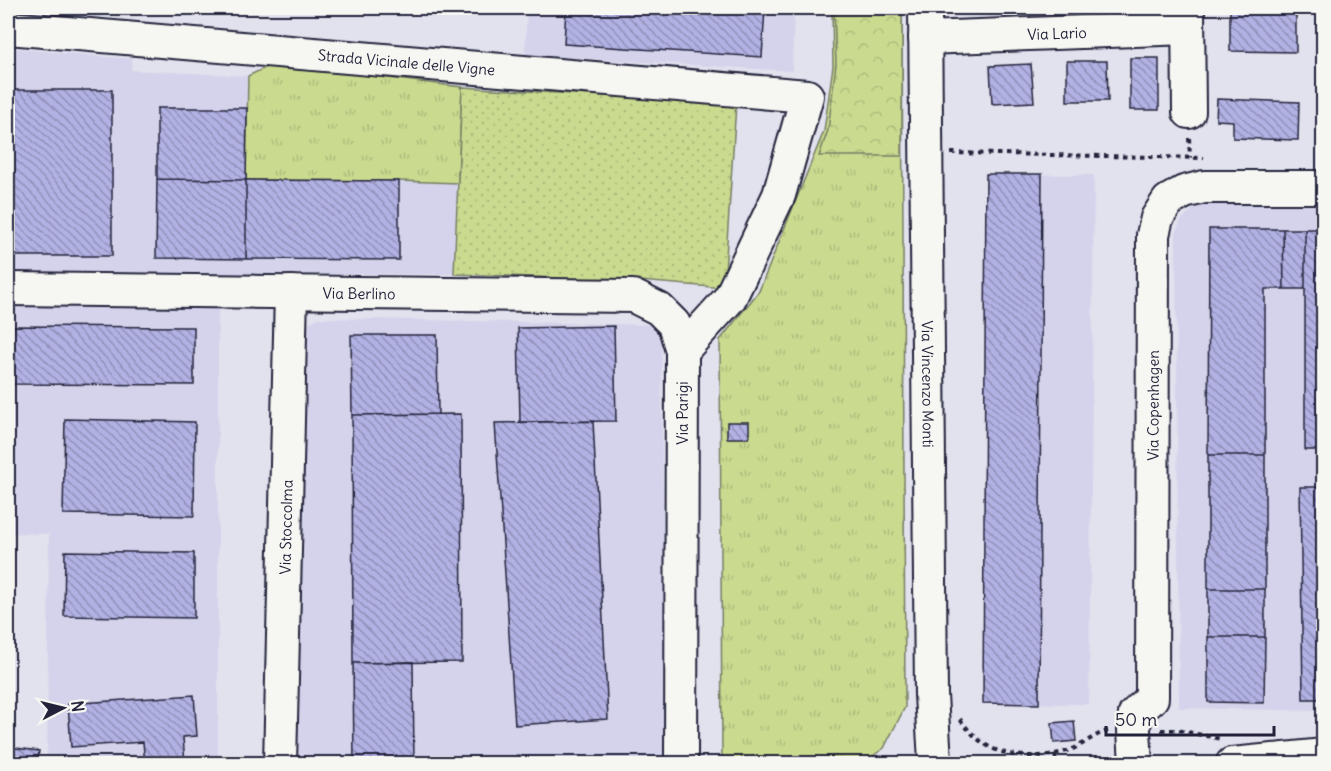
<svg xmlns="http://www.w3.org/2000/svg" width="1331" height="771" font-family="Delius,sans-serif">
	<defs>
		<pattern id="grass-tufts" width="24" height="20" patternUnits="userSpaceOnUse" patternTransform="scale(1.5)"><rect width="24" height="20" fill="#cadb8f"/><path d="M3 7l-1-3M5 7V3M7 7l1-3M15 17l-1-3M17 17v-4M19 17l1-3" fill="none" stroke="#adbc7c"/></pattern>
		<pattern id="forest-crowns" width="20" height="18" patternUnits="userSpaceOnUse" patternTransform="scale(1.5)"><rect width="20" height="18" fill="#cadb8f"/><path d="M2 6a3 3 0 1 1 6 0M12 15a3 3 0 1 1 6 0" fill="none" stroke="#adbc7c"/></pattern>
		<pattern id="garden-dots" width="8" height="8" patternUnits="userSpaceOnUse" patternTransform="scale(1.5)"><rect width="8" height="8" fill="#cadb8f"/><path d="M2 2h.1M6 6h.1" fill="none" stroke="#adbc7c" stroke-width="1.8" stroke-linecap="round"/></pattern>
		<pattern id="building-back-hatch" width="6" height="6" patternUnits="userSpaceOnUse" patternTransform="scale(1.5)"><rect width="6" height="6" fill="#b2b1e3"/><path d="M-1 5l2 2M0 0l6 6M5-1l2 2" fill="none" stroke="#9090b9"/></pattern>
	</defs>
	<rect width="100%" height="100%" fill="#e2e1ee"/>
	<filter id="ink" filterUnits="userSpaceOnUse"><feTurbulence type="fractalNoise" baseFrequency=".0167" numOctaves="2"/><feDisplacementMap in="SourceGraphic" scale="12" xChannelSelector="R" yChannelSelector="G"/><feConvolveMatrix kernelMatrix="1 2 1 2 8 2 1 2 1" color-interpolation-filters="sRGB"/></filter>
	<g filter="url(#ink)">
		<!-- built -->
		<path fill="#d4d3eb" d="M527,8H794L792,71L525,55Z
			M8,48L132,59L131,70L248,76L246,180L399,181L458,183L454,274H8Z
			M986,174L1094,175L1089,704L983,703Z
			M1209,202H1323V711L1179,708L1176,232L1181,220L1196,207Z
			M8,304H218V763L134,764V760L47,763L49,534L8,533Z
			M319,318L661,325L665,763L296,764L306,324Z"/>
		<!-- grass -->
		<path fill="url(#grass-tufts)" stroke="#767e65" stroke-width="1.5" d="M832,8H902L905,707L884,748L863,763H722L720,340L759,291L824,131L833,66Z
			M273,64L462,87L458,183L399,181L246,180L248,76Z"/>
		<!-- forest -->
		<path fill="url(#forest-crowns)" stroke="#767e65" stroke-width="1.5" d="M834,8H902V156H819L828,130L836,64Z"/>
		<!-- garden -->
		<path fill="url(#garden-dots)" stroke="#767e65" stroke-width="1.5" d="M462,87L736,104L724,288L640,281L454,274Z"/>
		<!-- building -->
		<path fill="url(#building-back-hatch)" stroke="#22223b" stroke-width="1.5" d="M566,8H765L762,57L564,44Z
			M971,8H1046V9L971,13Z
			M1230,8H1296V52L1230,51Z
			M1130,58H1159V110H1130Z
			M1067,61H1107L1108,101H1067Z
			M1031,64L1034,102L992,104L990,66Z
			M8,90H112V256H8Z
			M1217,99L1299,102L1298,140L1233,138V121L1216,120Z
			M157,108H247L246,180L157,179Z
			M986,174H1042L1039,704L983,703Z
			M157,179L246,180V259L156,258Z
			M246,180L399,181V260L246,259Z
			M1209,229H1283L1284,289H1265V455H1208Z
			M1283,229H1305V289H1284Z
			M1305,229H1324V450H1305Z
			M8,326L194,327V385L8,384Z
			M614,326L616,421L520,422L518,328Z
			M351,335H437L438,414L352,415Z
			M461,414L462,662L353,663L352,415Z
			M65,419L195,422L194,516L63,514Z
			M8,421H9V514H8Z
			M593,421L608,719L515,725L495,423Z
			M727,422H749V438H727Z
			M1208,455H1265V589H1208Z
			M1300,487H1324V699H1303Z
			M65,551L194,553V618L64,616Z
			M1208,589H1265V637H1208Z
			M1208,637H1265L1264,703L1208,702Z
			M413,662L414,764H354L353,663Z
			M194,695L197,736L183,737L185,764H145L143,742L71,747L68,704Z
			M1074,721L1076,741L1054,743L1052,723Z
			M8,747L39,751L37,764H8Z"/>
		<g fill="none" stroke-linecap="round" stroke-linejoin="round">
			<!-- minor casing -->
			<g stroke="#22223b" stroke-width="36">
				<g id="minor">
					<path id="s1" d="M925,8L931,695L935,761"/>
					<path d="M1188,8L1189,112"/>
					<path id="s2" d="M8,28L807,96L779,195L730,298L682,351"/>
					<path id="s3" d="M925,38L1188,28"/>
					<path id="s4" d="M8,289L633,296L659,309L674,324L682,351L681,764"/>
					<path id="s5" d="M280,764L291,292"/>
					<path id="s6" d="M1136,764L1134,730L1135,714L1152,698L1153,235L1157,218L1168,201L1184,192L1204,187H1324"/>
					<path d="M1232,764L1324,755"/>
				</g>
			</g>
			<!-- path -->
			<path stroke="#22223b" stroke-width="4" stroke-dasharray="4.5 4.5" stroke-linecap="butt" d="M1189,138L1190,158
				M951,153L1204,158
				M960,719C980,747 1000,756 1033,756C1046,756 1058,754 1070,750C1084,745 1094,734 1108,731
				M1161,730H1178L1221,739
				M1055,755L1057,764"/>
			<!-- minor -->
			<use href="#minor" stroke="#f6f6f2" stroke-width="32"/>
		</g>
	</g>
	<g text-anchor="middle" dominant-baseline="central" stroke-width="4.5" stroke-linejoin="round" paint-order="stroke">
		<!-- street labels -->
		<g font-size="15" fill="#22223b" stroke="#f6f6f2">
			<text stroke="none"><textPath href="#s3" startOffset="132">Via Lario</textPath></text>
			<text stroke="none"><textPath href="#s2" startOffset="400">Strada Vicinale delle Vigne</textPath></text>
			<text stroke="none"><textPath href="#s4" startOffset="351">Via Berlino</textPath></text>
			<text stroke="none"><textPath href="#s1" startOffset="376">Via Vincenzo Monti</textPath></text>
			<text stroke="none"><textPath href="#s6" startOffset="366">Via Copenhagen</textPath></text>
			<text transform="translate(682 413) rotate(-90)">Via Parigi</text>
			<text stroke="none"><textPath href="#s5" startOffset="237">Via Stoccolma</textPath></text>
		</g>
	</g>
	<!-- margin -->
	<rect width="1331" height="771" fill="none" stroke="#f6f6f2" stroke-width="30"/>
	<rect x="15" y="15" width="1301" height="741" fill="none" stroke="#22223b" stroke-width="2" filter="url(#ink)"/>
	<!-- north arrow -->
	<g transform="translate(63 708) rotate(83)" stroke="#f6f6f2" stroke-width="4.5" paint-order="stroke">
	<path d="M0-4.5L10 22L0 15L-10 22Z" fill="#22223b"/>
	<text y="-9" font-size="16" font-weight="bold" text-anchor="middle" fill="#22223b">N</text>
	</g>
	<!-- scale -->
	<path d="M1106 726v9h168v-9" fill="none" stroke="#22223b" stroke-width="3"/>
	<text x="1115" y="726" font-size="18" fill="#22223b" stroke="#f6f6f2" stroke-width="4.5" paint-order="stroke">50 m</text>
</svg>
